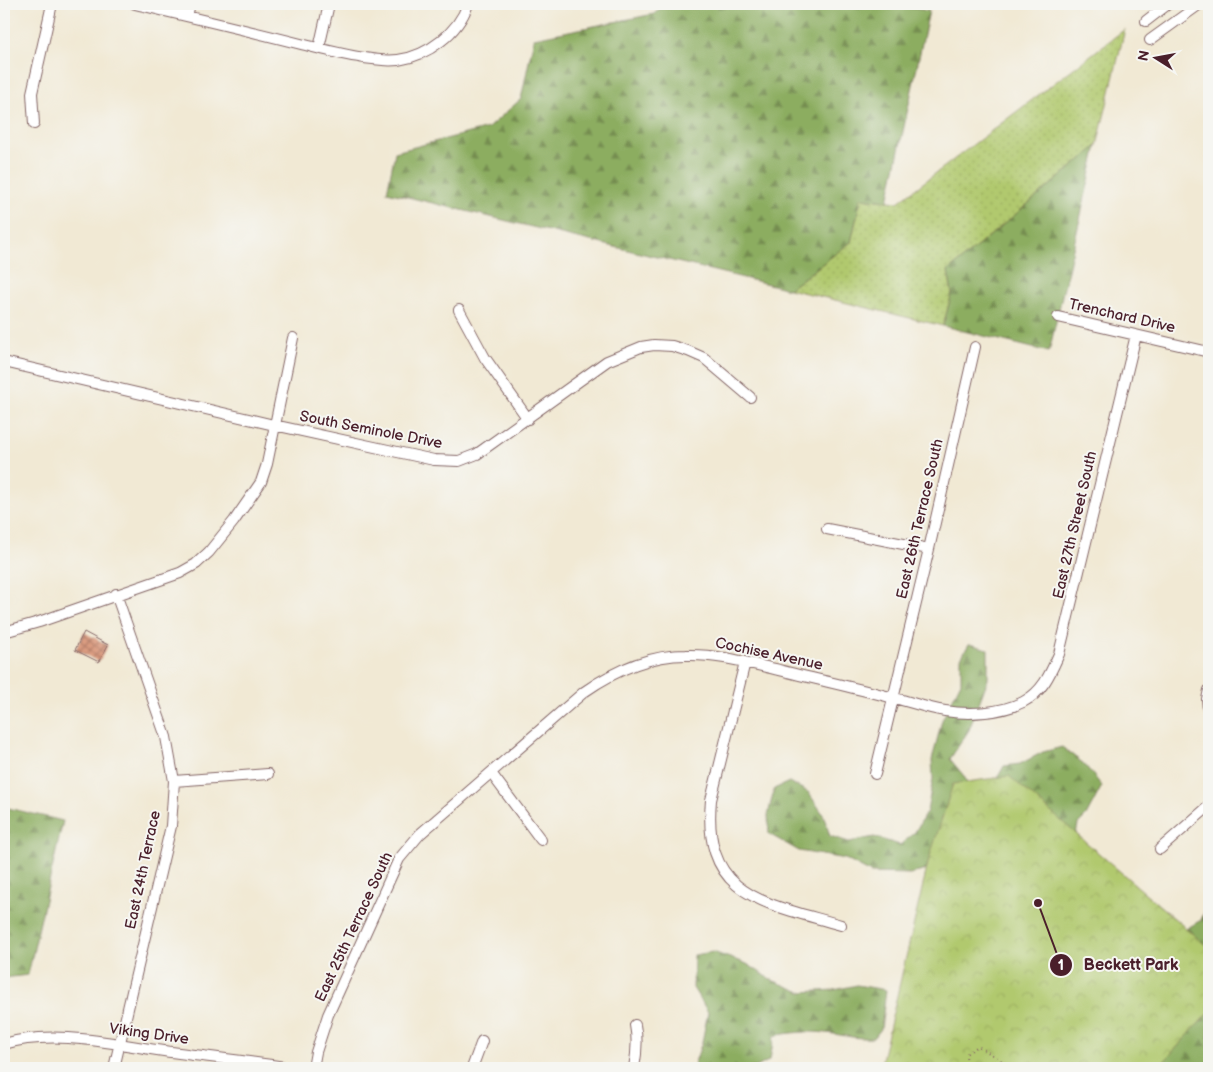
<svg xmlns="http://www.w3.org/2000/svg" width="1213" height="1072" font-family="'Balsamiq Sans',sans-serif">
	<defs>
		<pattern id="grass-dots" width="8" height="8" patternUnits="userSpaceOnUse" patternTransform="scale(1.25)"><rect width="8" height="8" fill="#b1c96e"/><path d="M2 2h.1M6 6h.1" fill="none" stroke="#9aac5f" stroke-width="1.8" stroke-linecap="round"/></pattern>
		<pattern id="forest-firs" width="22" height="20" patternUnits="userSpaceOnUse" patternTransform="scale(1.25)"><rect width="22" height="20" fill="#8cad61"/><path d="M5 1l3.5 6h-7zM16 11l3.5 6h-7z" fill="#748c50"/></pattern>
		<pattern id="park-crowns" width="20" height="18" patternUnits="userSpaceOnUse" patternTransform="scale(1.25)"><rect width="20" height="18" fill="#b1c96e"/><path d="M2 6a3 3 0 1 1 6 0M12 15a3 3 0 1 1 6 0" fill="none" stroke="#9aac5f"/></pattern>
		<pattern id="building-cross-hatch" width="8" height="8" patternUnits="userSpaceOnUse" patternTransform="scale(1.25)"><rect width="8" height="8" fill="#da9b80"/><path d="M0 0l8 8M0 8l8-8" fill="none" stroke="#b37e69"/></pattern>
	</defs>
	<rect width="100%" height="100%" fill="#f6f6f2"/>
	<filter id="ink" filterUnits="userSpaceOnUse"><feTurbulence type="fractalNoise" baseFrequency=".02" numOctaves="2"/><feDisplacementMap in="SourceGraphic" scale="10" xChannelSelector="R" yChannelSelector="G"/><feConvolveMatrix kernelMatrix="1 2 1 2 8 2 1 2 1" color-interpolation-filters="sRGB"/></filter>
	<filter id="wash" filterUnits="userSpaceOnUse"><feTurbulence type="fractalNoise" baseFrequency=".0096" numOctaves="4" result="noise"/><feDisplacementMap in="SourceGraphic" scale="20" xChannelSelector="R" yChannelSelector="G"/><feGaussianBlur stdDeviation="1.12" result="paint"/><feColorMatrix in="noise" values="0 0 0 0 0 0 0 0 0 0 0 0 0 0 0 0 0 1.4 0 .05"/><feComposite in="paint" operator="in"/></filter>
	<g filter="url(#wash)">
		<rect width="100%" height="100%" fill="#f1e9d4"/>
		<!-- grass -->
		<path fill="url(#grass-dots)" stroke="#7e744c" d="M1125,29L1097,146L948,271L952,293L943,326L789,289L851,242L861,198L898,202Z"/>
		<!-- forest -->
		<path fill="url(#forest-firs)" stroke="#6b6646" d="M665,4H891L929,11L888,201L861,198L851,242L789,289L387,192L395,152L488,128L521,99L534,38L654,14Z
			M1097,146L1049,352L943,326L952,293L948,271Z
			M969,644L988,649V679L969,730L950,759L964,776L971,791L992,788L1004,766L1020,764L1043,752L1062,747L1084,764L1102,786L1086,816L1078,824L1074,845L1171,938L1201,920L1209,901V1068H1110L937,868L910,874L871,873L845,859L799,851L769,834L768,815L774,789L789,782L808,792L823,814L830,836L849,842L874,837L900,845L915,832L927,811L933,779L932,760L942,720L961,682V658Z
			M4,807L63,821L28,975L4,978Z
			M713,952L747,964L772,980L801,992L834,990L857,985L886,990L881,1029L874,1038C855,1039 844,1035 826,1033C809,1031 791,1032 774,1036L770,1060L755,1068H693L702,1042L708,1012L693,988L694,955Z"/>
		<!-- park -->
		<path fill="url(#park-crowns)" stroke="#7e744c" d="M1009,776L1209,948V1012L1158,1068H880L929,859L953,784Z"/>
		<g id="blocks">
			<!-- building -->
			<path fill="url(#building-cross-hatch)" d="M84,632L108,645L99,662L75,650Z"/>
		</g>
	</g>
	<g filter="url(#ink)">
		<use href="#blocks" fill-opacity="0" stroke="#846666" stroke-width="1"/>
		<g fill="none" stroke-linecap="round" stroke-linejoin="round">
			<!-- minor casing -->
			<g stroke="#846666" stroke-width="12">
				<path id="minor" d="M135,4C190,17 246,30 301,44C326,50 373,63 398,60C428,56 458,33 468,4
					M187,16L190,4
					M1146,21L1168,4
					M1150,40L1200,4
					M319,48L329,4
					M34,124L32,93L52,4
					M459,310L485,358L528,419
					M1058,317L1209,352
					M4,362L274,425L434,460L459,461L477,454L607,361L641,347L654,345L672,346L688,351L704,358L750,397
					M827,529L929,549
					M4,632L39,622L180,573L196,564L209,552L234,521L261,482L267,464L293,338
					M745,662L711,800C702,898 766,903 841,925
					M1209,690L1207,699L1209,721
					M491,773L541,840
					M875,774L929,549L975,347
					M174,781L268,774
					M1160,849L1209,806
					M4,1044C53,1029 114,1044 164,1051C206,1057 248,1061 290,1068
					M114,1068L171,826L174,781L166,737L116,594
					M313,1068L316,1052L328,1015L399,859L420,834L584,692C614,671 648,655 686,655C718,654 748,663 779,670C815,679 851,687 886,696C906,700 925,708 945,711C970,715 1001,713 1023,702C1043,692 1051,672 1059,654L1136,335
					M472,1068L482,1041
					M634,1068C637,1052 638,1040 635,1025"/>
			</g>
			<!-- path -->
			<path stroke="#846666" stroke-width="2" stroke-dasharray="1 4" stroke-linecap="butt" d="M967,1068L966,1054L978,1046L1007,1064L1005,1068"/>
			<!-- minor -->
			<use href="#minor" stroke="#fff" stroke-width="10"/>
		</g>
	</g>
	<g text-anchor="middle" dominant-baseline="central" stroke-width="4" stroke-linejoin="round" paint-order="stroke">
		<!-- street labels -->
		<g font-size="15" fill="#4a1f2b" stroke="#f6f6f2">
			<text transform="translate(1122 316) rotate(13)">Trenchard Drive</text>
			<text transform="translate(371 430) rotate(11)">South Seminole Drive</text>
			<text transform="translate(920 519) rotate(-77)">East 26th Terrace South</text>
			<text transform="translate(1075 525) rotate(-77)">East 27th Street South</text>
			<text transform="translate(769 654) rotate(12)">Cochise Avenue</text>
			<text transform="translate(143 870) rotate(-78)">East 24th Terrace</text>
			<text transform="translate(354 927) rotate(-65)">East 25th Terrace South</text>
			<text transform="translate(149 1034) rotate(8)">Viking Drive</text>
		</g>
	</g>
	<!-- callouts -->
	<path fill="none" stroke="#4a1f2b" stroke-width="2" d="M1038 903L1061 965"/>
	<g fill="#4a1f2b" stroke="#f6f6f2" stroke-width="2">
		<circle cx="1038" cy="903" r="5"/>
		<circle cx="1061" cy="965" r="12"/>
	</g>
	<g font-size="15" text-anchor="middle" font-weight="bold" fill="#fff">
		<text x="1061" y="970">1</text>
	</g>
	<g font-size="16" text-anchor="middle" font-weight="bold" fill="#4a1f2b" stroke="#f6f6f2" stroke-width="4" stroke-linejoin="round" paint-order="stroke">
		<text x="1131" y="970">Beckett Park</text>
	</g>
	<!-- margin -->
	<rect width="1213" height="1072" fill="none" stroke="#f6f6f2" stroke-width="20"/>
	<!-- north arrow -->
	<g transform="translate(1156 58) rotate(281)" stroke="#f6f6f2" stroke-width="4" paint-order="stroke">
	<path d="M0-4L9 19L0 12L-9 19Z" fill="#4a1f2b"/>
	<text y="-8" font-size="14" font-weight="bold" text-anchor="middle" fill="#4a1f2b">N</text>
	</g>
</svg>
